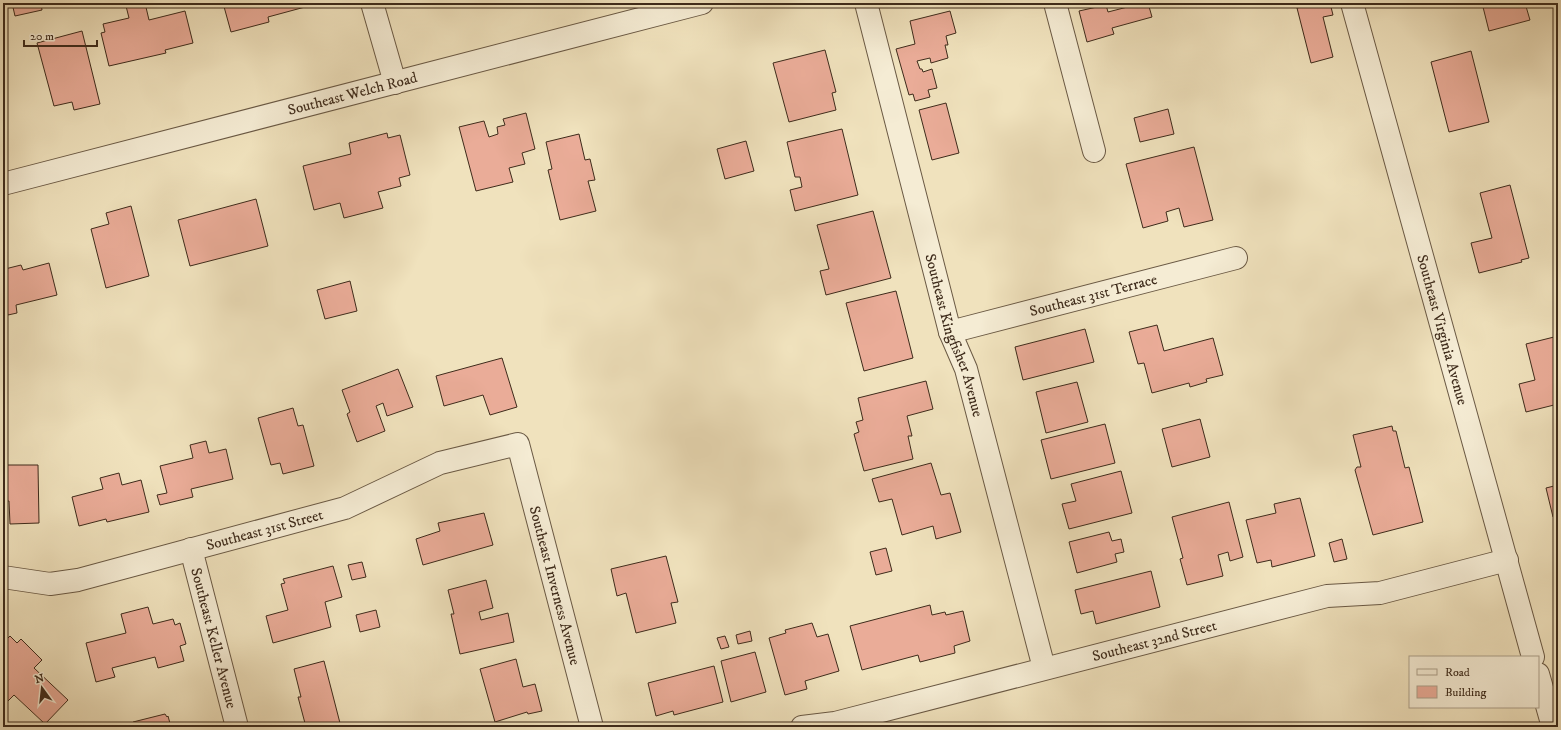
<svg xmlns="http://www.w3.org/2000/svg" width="1561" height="730" font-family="'IM FELL DW Pica',serif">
	<rect width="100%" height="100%" fill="#f0e2bd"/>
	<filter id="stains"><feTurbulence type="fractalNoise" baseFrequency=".005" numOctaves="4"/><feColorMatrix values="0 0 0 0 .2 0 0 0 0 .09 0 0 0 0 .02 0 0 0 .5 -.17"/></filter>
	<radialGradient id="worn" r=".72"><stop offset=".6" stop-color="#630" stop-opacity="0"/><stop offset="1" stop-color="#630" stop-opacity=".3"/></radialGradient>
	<!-- building -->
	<path fill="#eaac98" stroke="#3e2b1b" d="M12,3H41L42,10L15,16Z
		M138,3H145L149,20L185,11L193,43L165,50L166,53L109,66L101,33L105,32L103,24L129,18L126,6Z
		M223,3H303L305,7L268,17L269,22L231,32Z
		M1143,3H1148L1152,17L1112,28L1114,34L1087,42L1079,11L1106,5L1108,12Z
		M1317,3H1330L1333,15L1323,17L1333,57L1311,63L1297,8Z
		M1482,3H1525L1530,20L1489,31Z
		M950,11L956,33L946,36L948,45H945L948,58L931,63L930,58L917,61L920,69H922L923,72L932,69L937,88L928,90L930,97L915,101L913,94L909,95L896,49L915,44L910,21Z
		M82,31L100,104L74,110L72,102L54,106L37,43Z
		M825,50L836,92L832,93L836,110L789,122L773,63Z
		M1471,51L1489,122L1449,132L1431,62Z
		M946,103L959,153L932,160L919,110Z
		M1168,109L1174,134L1140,142L1134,118Z
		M526,113L535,149L522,153L525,164L509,168L513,182L476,191L459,127L484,121L489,137L498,134L497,127L505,125L503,119Z
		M842,129L858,195L795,211L790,190L802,187L800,177H795L787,142Z
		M387,133L388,138L400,135L410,175L399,178L401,186L378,192L383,208L344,218L340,203L314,210L303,166L351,154L349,143Z
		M579,134L585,160L590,159L595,180L588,181L596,211L560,220L548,170L552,169L546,142Z
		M746,141L754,171L725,179L717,149Z
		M1194,147L1213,220L1184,227L1179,208L1166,212L1168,221L1143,228L1126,164Z
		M1510,185L1529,258L1521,260L1522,262L1479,273L1471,243L1492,238L1480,193Z
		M256,199L268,246L190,266L178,220Z
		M131,206L149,276L106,288L91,229L109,224L106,213Z
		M873,211L891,278L826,295L820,271L829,269L817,225Z
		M49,263L57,295L16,305L17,313L8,315L5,305L3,306V266L5,269L21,265L23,270Z
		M350,281L357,311L325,319L317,290Z
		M896,291L913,358L864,371L846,303Z
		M1157,325L1164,351L1213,338L1223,375L1206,379L1207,382L1190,387L1189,383L1152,393L1144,363L1138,364L1129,332Z
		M1085,329L1094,362L1023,380L1015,347Z
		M1558,336V404L1526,412L1519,384L1535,380L1526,344Z
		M502,358L517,407L490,415L483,395L444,406L436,376Z
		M398,369L413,407L387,416L383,403L376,406L385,431L357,442L347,414L350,412L342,390Z
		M926,381L933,409L907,416L912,436H908L913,459L864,471L854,434L859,432L856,422L863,420L858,398Z
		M1077,382L1088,422L1046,433L1036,392Z
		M293,408L298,426L303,425L314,466L283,474L280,463L271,465L258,418Z
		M1200,419L1210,457L1172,467L1162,429Z
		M1105,424L1115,463L1051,479L1041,440Z
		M1392,426L1393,431H1396L1405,468L1409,467L1423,522L1373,535L1355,470L1357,467H1361L1353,435Z
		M206,441L209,453L226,449L233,479L191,489L193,497L160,505L157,495L167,493L160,466L193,458L190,445Z
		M931,463L941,495L950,493L961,532L936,539L933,526L902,535L892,499L879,502L872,479Z
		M3,465H38L39,523L10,524L9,501H3Z
		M1121,471L1132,513L1069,529L1062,504L1076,501L1071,484Z
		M119,473L122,485L141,480L149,512L107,522L106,519L79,526L72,497L103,489L100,478Z
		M1558,485V515L1553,517L1546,488Z
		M1300,498L1315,556L1272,567L1271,560L1257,563L1246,520L1276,513L1274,504Z
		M1229,502L1243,557L1230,561L1228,552L1218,555L1223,576L1187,585L1180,559L1183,558L1172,517Z
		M484,513L493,545L423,565L416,539L440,531L438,523Z
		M1109,532L1112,541L1121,539L1124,552L1115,554L1117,562L1077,573L1069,542Z
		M1342,539L1347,559L1334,562L1329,543Z
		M886,548L892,571L876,575L870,552Z
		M666,556L678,602L671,603L676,623L636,633L626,593L617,596L611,569Z
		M362,562L366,577L352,580L348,565Z
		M333,566L342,597L325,602L331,627L273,643L266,616L288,610L281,584L285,583L283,579Z
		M1151,571L1160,607L1096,624L1093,611L1081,614L1075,590Z
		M486,580L493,608L479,612L481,620L508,613L514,642L460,654L451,614H454L448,590Z
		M930,605L932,615L945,612L946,615L963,611L970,641L954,646L955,653L920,662L918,655L862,670L850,626Z
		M148,607L153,624L173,619L175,625L180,623L186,644L180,646L184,661L158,668L155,657L112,668L115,677L96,682L86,643L126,633L121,614Z
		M376,610L380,627L360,632L356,615Z
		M812,623L817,637L828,634L839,671L805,681L807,689L785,695L769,638L786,633L785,630Z
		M750,631L752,641L738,644L736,635Z
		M10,636L17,643L21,639L42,660L34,668L68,700L45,724L14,695L7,702L3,699V643Z
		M725,636L729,647L721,649L717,638Z
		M755,652L766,692L731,702L721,661Z
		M516,659L523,687L535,684L542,711L528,714L527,712L495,722L480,669Z
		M324,661L341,727H306L298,697H301L294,669Z
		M714,666L723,702L674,715L673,711L656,716L648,683Z
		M165,714L167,717L168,716L171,727H135L133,722Z"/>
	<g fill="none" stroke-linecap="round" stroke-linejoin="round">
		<!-- minor casing -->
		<g stroke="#6a5944" stroke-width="24">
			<g id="minor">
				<path d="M372,3L395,83"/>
				<path id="s1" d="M866,3L950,332L966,369L1044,668"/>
				<path d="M1055,3L1094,151"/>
				<path id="s2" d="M1352,3L1533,657"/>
				<path id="s3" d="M3,184L702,3"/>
				<path id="s4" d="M950,332L1236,258"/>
				<path id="s5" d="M191,549L237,727"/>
				<path id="s6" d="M3,577L50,584L78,580L345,508L440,463L518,444L592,727"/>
				<path d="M1538,674L1553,727"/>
				<path id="s7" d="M802,727L835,723L1327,596L1380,593L1507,560"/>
			</g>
		</g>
		<!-- minor -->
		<use href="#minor" stroke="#f5ecd4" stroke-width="22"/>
	</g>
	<g text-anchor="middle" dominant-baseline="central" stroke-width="3" stroke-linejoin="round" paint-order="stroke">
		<!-- street labels -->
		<g font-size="15" fill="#3e2b1b" stroke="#f5ecd4">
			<text stroke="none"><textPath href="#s3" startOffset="361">Southeast Welch Road</textPath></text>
			<text stroke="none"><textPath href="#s4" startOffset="148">Southeast 31st Terrace</textPath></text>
			<text stroke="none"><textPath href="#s2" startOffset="339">Southeast Virginia Avenue</textPath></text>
			<text stroke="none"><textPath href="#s1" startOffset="344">Southeast Kingfisher Avenue</textPath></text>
			<text stroke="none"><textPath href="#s6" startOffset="269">Southeast 31st Street</textPath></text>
			<text stroke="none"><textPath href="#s6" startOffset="684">Southeast Inverness Avenue</textPath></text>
			<text stroke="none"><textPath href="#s5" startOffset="92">Southeast Keller Avenue</textPath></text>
			<text stroke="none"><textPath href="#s7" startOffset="363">Southeast 32nd Street</textPath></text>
		</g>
	</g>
	<!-- margin -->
	<rect width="1561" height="730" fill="none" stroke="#f0e2bd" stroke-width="16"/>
	<rect x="4" y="4" width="1553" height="722" fill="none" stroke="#3e2b1b" stroke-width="2"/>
	<rect x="8" y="8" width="1545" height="714" fill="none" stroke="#3e2b1b"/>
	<!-- legend -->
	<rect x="1409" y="656" width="130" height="52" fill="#f5ecd4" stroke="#ac9f8a"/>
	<rect x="1417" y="669" width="20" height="6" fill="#f5ecd4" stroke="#ac9f8a"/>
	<text x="1445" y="676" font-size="12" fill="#3e2b1b">Road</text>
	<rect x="1417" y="686" width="20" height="12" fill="#eaac98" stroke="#ac9f8a"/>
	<text x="1445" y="696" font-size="12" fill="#3e2b1b">Building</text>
	<!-- north arrow -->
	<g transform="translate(42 688) rotate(345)" stroke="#f5ecd4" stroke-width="3" paint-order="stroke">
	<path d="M0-3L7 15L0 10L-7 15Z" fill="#3e2b1b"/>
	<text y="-6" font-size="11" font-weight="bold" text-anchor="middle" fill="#3e2b1b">N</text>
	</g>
	<!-- scale -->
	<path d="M24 40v6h73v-6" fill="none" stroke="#3e2b1b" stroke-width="2"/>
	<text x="30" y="40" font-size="12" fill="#3e2b1b" stroke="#f5ecd4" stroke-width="3" paint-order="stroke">20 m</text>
	<rect width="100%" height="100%" filter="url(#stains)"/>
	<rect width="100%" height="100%" fill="url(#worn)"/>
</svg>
